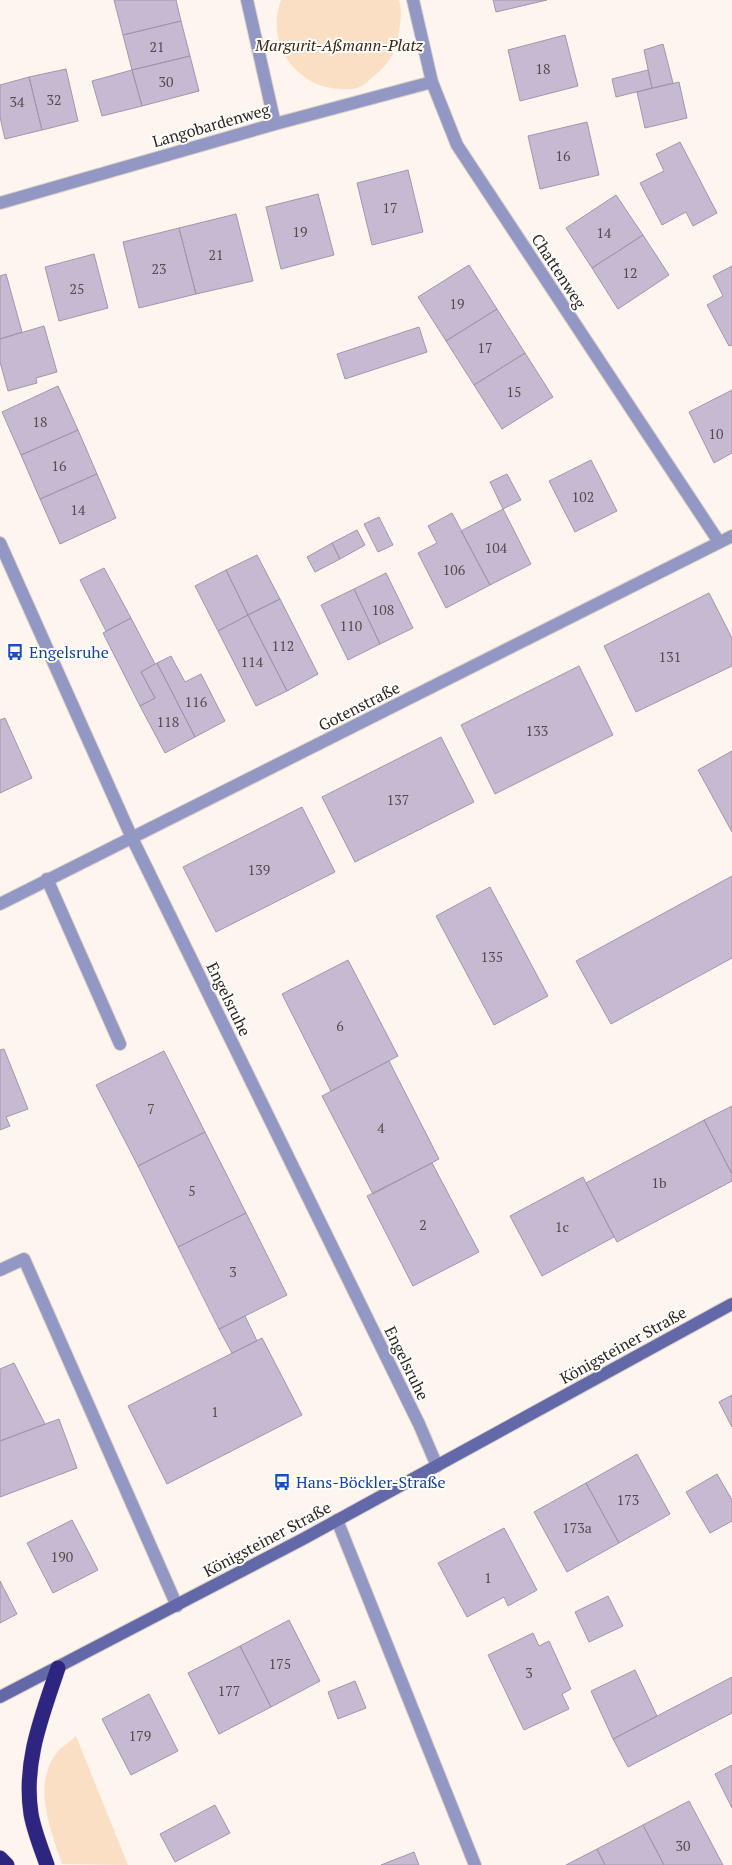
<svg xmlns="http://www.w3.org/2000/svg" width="732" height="1865" font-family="'PT Serif',serif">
	<rect width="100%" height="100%" fill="#fef5ee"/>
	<!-- green -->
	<path fill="#fbdfc4" d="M281,0H399C403,13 400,24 398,38C396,54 387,65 375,75C370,79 365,85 360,87C350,91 335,89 326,87C288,77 267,37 281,0Z
		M76,1736L128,1865L62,1864C51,1831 32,1785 56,1754C61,1747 70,1742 76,1736Z"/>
	<!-- building -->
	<path fill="#c6bad2" stroke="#a196ac" d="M114,0H176L181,21L123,35Z
		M493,0H547L496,12Z
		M181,21L190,56L132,70L123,35Z
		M565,35L578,86L520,101L508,50Z
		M663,44L673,83L652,88L644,50Z
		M190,56L199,91L142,106L132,70Z
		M66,69L78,121L42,130L29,77Z
		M132,70L142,106L102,116L92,81Z
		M648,70L652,88L616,97L612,79Z
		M29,77L42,130L5,139L0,117V85Z
		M679,82L687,118L645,128L637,92Z
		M587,122L599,175L540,189L528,136Z
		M680,142L717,213L693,226L686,212L662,225L640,183L664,171L656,154Z
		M408,170L423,232L372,245L357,183Z
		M318,194L334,255L281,269L266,207Z
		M616,195L643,235L592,268L566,228Z
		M236,214L253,281L196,294L179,228Z
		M179,228L196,294L139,308L123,242Z
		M643,235L669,275L618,309L592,268Z
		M94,254L108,308L59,321L45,267Z
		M469,265L497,309L446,341L418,297Z
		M732,266V345L729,346L707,305L723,296L713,276Z
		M6,274L22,332L0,339V276Z
		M497,309L525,353L474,385L446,341Z
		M44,326L57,372L36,378L37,383L8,391L0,362V339Z
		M419,327L427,352L345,379L337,354Z
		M525,353L553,397L502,429L474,385Z
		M58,386L78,430L21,455L2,412Z
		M732,390V453L714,463L689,412Z
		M78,430L97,474L40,499L21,455Z
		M591,460L617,511L575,532L549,481Z
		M97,474L116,518L60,544L40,499Z
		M507,474L521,500L503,509L490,482Z
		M503,509L531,564L490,585L461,531Z
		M452,513L490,585L446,608L418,553L437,543L428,526Z
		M379,517L393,545L378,552L364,524Z
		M357,530L365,545L340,559L332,543Z
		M332,543L340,559L315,572L307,557Z
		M257,555L280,599L248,615L226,570Z
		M104,568L131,618L106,631L80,580Z
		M226,570L248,615L218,631L195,586Z
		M386,573L413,628L380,644L354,589Z
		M354,589L380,644L348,660L321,605Z
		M709,593L732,638V666L636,712L604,646Z
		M280,599L318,674L287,691L248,615Z
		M248,615L287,691L256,706L218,631Z
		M131,618L155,664L141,672L155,698L140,706L103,633Z
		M171,656L185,682L201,674L225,721L195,737L157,663Z
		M157,663L195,737L165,753L140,706L155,698L141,672Z
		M579,666L613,735L495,794L461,725Z
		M5,718L32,778L0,793V720Z
		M441,737L474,802L355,862L322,797Z
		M732,751V832L698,770Z
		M302,807L335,872L216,932L183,867Z
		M732,876V958L611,1024L576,961Z
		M490,887L548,996L494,1025L436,916Z
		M348,960L398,1056L331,1091L282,994Z
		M4,1049L28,1109L6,1117L10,1126L0,1130V1050Z
		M164,1051L205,1132L138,1166L96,1085Z
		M389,1061L439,1159L373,1194L322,1096Z
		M732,1106V1174L704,1120Z
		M704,1120L732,1174V1181L617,1242L586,1183Z
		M205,1132L246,1213L178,1247L138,1166Z
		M432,1163L479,1252L413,1286L367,1196Z
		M583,1177L614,1237L542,1276L510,1216Z
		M246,1213L287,1295L219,1329L178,1247Z
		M245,1316L257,1341L232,1353L219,1329Z
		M262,1338L302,1415L167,1484L128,1406Z
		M14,1363L45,1424L0,1441V1369Z
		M732,1395V1427L719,1402Z
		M59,1419L77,1468L0,1497V1441Z
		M637,1454L670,1514L619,1543L586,1483Z
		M717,1474L732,1500V1521L710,1533L686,1492Z
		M586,1483L619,1543L567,1572L534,1512Z
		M72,1520L98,1570L53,1593L27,1543Z
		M504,1528L537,1590L508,1606L504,1597L467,1617L438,1563Z
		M0,1581L17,1614L0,1623Z
		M608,1596L623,1626L589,1642L575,1612Z
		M289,1620L320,1681L271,1707L240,1646Z
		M533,1633L539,1646L549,1641L571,1689L562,1694L569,1709L524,1730L488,1655Z
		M240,1646L271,1707L219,1734L188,1673Z
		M635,1670L657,1716L613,1739L591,1691Z
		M732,1677V1713L628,1767L613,1739Z
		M355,1681L366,1708L338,1719L328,1692Z
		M149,1694L178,1751L131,1775L102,1719Z
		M732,1765V1808L715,1774Z
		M689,1801L723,1865H664L643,1825Z
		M215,1805L230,1833L175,1862L160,1834Z
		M643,1825L664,1865H605L597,1849Z
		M597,1849L605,1865H566Z
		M414,1852L419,1865H381Z"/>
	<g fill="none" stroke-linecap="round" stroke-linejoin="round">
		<!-- service casing -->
		<g stroke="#d9d0c9" stroke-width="14">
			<path id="service" d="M47,879L120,1044
				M0,1270L24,1259L177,1606"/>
		</g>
		<!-- minor casing -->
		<g stroke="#d9d0c9" stroke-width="14">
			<path id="minor" d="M247,0L275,124
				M413,0L432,82L457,145L719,542
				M0,203L275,124L432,82
				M0,543L132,838L419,1424L437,1466
				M0,904L732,536
				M337,1520L475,1865"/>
		</g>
		<!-- secondary casing -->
		<g stroke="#d9d0c9" stroke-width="14">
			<path id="secondary" d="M0,1697L303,1539L732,1304"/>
		</g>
		<!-- motorway casing -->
		<g stroke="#d9d0c9" stroke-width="16">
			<path id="motorway" d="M0,1858L7,1865
				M47,1865C41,1848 34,1831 31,1814C23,1762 42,1716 58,1668"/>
		</g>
		<!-- service -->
		<use href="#service" stroke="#9297c4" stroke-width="12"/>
		<!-- minor -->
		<use href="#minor" stroke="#9297c4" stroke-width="12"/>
		<!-- secondary -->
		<use href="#secondary" stroke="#6368a9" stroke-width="12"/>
		<!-- motorway -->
		<use href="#motorway" stroke="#2d2580" stroke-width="15"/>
	</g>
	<!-- icons -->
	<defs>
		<g id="bus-bare" transform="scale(1.35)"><path d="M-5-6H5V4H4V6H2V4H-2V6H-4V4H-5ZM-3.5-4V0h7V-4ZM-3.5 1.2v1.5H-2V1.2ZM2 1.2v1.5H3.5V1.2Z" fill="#1a4fb4" stroke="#fff" stroke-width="2.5" paint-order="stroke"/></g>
	</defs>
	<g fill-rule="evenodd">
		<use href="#bus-bare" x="15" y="652"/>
		<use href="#bus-bare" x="282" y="1482"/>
	</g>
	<g text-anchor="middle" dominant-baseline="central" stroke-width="4" stroke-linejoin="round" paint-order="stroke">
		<!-- number labels -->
		<g font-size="14" fill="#544b4c">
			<text x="157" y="46">21</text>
			<text x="543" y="68">18</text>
			<text x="166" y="81">30</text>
			<text x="54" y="99">32</text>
			<text x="17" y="101">34</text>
			<text x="563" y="155">16</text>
			<text x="390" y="207">17</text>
			<text x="300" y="231">19</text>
			<text x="604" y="232">14</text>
			<text x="216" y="254">21</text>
			<text x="159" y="268">23</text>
			<text x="630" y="272">12</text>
			<text x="77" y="288">25</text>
			<text x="457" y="303">19</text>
			<text x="485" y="347">17</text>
			<text x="514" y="391">15</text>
			<text x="40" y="421">18</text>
			<text x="716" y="433">10</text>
			<text x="59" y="465">16</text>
			<text x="583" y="496">102</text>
			<text x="78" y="509">14</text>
			<text x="496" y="547">104</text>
			<text x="454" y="569">106</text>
			<text x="383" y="609">108</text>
			<text x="351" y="625">110</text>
			<text x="283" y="645">112</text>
			<text x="670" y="656">131</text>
			<text x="252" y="661">114</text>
			<text x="196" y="701">116</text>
			<text x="168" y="721">118</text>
			<text x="537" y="730">133</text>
			<text x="398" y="799">137</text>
			<text x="259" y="869">139</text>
			<text x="492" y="956">135</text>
			<text x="340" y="1025">6</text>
			<text x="151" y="1108">7</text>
			<text x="381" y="1127">4</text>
			<text x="659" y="1182">1b</text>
			<text x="192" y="1190">5</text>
			<text x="423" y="1224">2</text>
			<text x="562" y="1226">1c</text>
			<text x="233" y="1271">3</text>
			<text x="215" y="1411">1</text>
			<text x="628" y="1499">173</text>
			<text x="577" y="1527">173a</text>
			<text x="62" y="1556">190</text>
			<text x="488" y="1577">1</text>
			<text x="280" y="1663">175</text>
			<text x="529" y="1672">3</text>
			<text x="229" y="1690">177</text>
			<text x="140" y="1735">179</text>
			<text x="683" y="1845">30</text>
		</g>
		<!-- park labels -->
		<g font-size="16" font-style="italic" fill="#3c2711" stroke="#fff">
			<text x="339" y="45">Margurit-Aßmann-Platz</text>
		</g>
		<!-- street labels -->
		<g font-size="16" fill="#2e261f" stroke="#fff">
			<text transform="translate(211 125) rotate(-16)">Langobardenweg</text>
			<text transform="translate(559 271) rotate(57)">Chattenweg</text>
			<text transform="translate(359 706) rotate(-27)">Gotenstraße</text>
			<text transform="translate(229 999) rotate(64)">Engelsruhe</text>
			<text transform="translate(623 1345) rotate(-29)">Königsteiner Straße</text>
			<text transform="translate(407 1363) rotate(64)">Engelsruhe</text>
			<text transform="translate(267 1539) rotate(-28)">Königsteiner Straße</text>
		</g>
		<!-- transit labels -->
		<g font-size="16" fill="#164399" stroke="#fff" text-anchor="start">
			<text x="29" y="652">Engelsruhe</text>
			<text x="296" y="1482">Hans-Böckler-Straße</text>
		</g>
	</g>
</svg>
